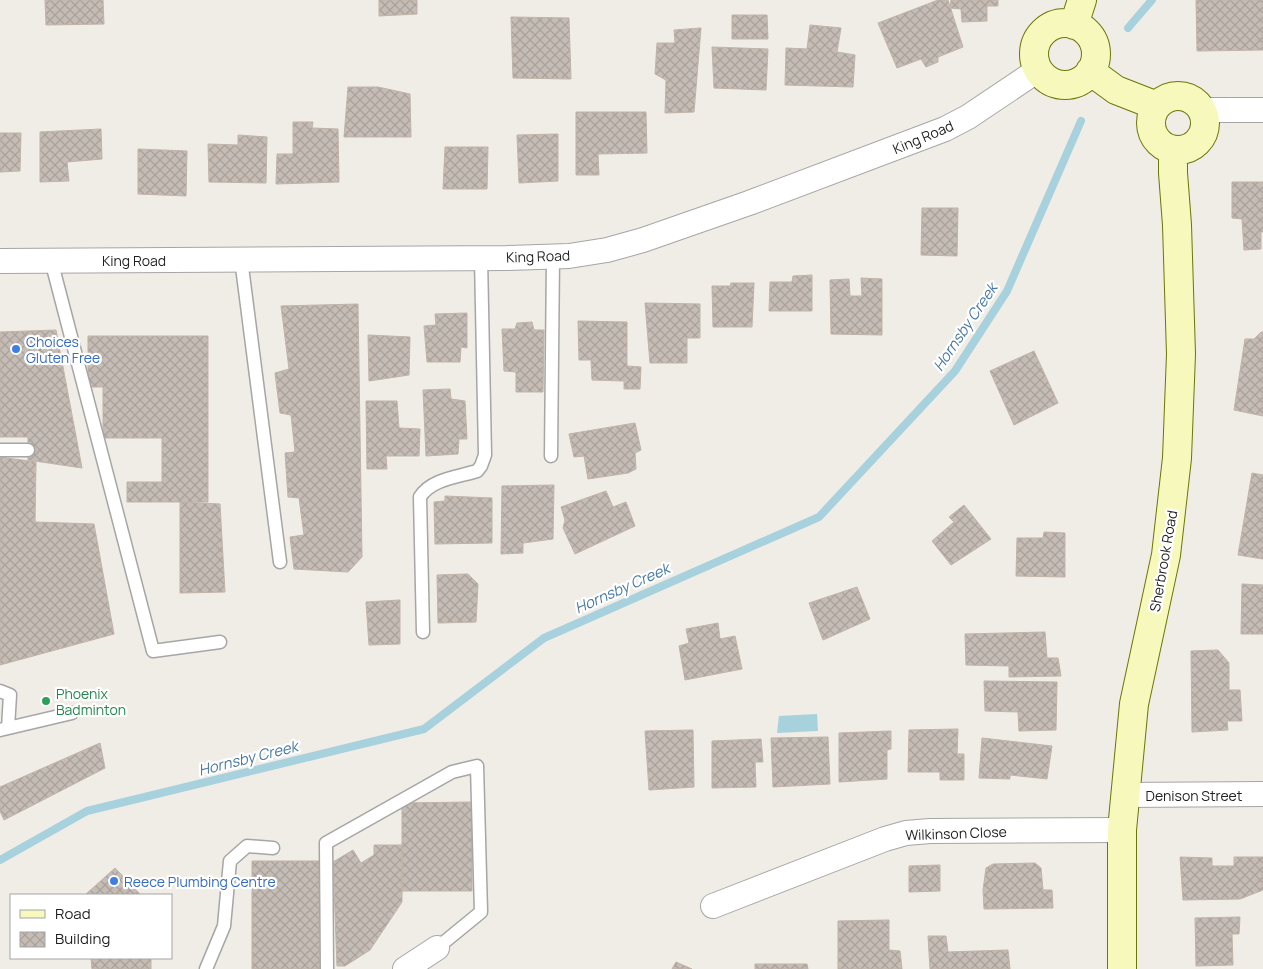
<svg xmlns="http://www.w3.org/2000/svg" width="1263" height="969" font-family="Manrope,sans-serif">
	<defs>
		<pattern id="building-cross-hatch" width="8" height="8" patternUnits="userSpaceOnUse" patternTransform="scale(1.25)"><rect width="8" height="8" fill="#c5bcb5"/><path d="M0 0l8 8M0 8l8-8" fill="none" stroke="#a9a19b"/></pattern>
	</defs>
	<rect width="100%" height="100%" fill="#f0ece6"/>
	<!-- water -->
	<path fill="#a7d1dd" d="M817,714L818,731L777,733L779,716Z"/>
	<g fill="none" stroke-linecap="round" stroke-linejoin="round">
		<!-- stream -->
		<path stroke="#a7d1dd" stroke-width="8" d="M1128,28L1152,0
			M0,860L87,811L424,729L544,638L819,517L955,371L1007,291L1081,121"/>
	</g>
	<!-- building -->
	<path fill="url(#building-cross-hatch)" stroke="#c1b3a8" d="M45,0H103L104,24L46,25Z
		M379,0H417V14L379,16Z
		M938,0H948L963,47L938,57V62L926,67L921,59L897,68L878,23Z
		M951,0H998V6H987V21L962,22L961,9L950,8Z
		M1196,0H1263V50L1197,51Z
		M732,15H767L768,39H732Z
		M511,17L569,18L571,79L513,78Z
		M810,25L841,28L837,52L855,55L853,87L785,85L786,48L807,49Z
		M701,28L694,112L665,113L666,80L655,74L657,43H675L674,30Z
		M712,47L768,49L766,90L714,88Z
		M348,87H378L410,94L411,137H344Z
		M576,112H646L647,153L598,154L599,175H576Z
		M293,122H313L312,128L338,129L339,182L276,184L277,154H293Z
		M101,129L102,159L67,162L69,181L40,182V132Z
		M0,133H21L20,171L0,172Z
		M558,134V181L519,183L517,135Z
		M238,135L267,137L266,183L209,182L208,144L238,145Z
		M445,147H488L487,189H443Z
		M138,149L187,151L186,196L138,194Z
		M1232,182H1263V232H1261V249L1244,250L1242,219L1232,218Z
		M922,208H958L957,256L921,255Z
		M812,275V311H769L770,282H792L793,276Z
		M861,278L882,279V335L831,334L830,280L849,279L850,296H862Z
		M731,283H754L752,327H713L712,286H730Z
		M645,303L700,304V338H687V363H650Z
		M358,304L362,557L348,572L294,569L290,537L304,535L299,498L288,497L285,453L295,452L291,415L280,413L275,373L289,369L281,306Z
		M467,313V348L461,347L460,362H427L424,326L436,325L435,314Z
		M578,321L627,322V366L641,367L640,389H624V381L592,380L591,360H579Z
		M532,322L534,330H544L543,392H516V372L504,371L502,329H515L517,323Z
		M56,330L82,468L28,460V437H0V332Z
		M1261,332H1263V416L1234,410L1245,339H1254Z
		M368,335L410,337L409,375L369,381Z
		M88,336H208V502H127V482H162V438H103V387H88Z
		M1034,351L1058,403L1014,425L990,371Z
		M450,389L451,399L465,401L467,439H459L458,454L426,456L423,390Z
		M366,401H397L399,428L420,429L419,456H386L387,469H367Z
		M635,423L641,450L635,453L636,469L628,473L588,479L584,456L574,457L569,434Z
		M0,457L36,462L35,522L94,524L114,634L0,665Z
		M1252,473L1263,475V559L1238,555Z
		M554,485L553,539L523,543V553L501,554L502,486Z
		M606,491L613,507L626,502L635,526L575,554L563,528L565,520L561,507Z
		M445,496L492,498V543L435,544L434,502L445,501Z
		M180,502L220,504L225,592L180,593Z
		M964,505L991,539L951,565L932,541L954,522L949,517Z
		M1044,532L1065,533V577L1016,576L1017,538H1043Z
		M468,574L478,584L476,622L438,623L437,575Z
		M1242,584L1263,585V634H1241Z
		M857,587L870,619L823,640L809,603Z
		M400,600V644L369,645L366,602Z
		M718,623L720,639L735,636L742,669L685,680L679,646L689,643L686,629Z
		M1045,632L1047,658H1058L1061,676L1009,677V666L966,665L965,634Z
		M1218,650L1229,663V690H1240L1242,721H1227L1228,730L1192,732L1191,651Z
		M984,681L1057,682L1056,730L1019,731L1018,712L985,711Z
		M958,729L957,754H964V780H940V772H908L909,730Z
		M693,730L694,787L649,790L645,731Z
		M891,731V749L887,750V779L839,782V733Z
		M828,737L830,784L773,787L771,738Z
		M982,738L1052,746L1047,779L1010,775V779L979,778Z
		M761,739L763,762H755L756,787L712,788V741Z
		M100,743L105,768L4,820L0,811V787Z
		M472,802V891H402V803Z
		M374,845H402V902L370,950L345,966H337L333,862L353,850L361,863L374,855Z
		M1180,857L1212,858V866H1234V857H1263V890L1240,899L1183,900Z
		M252,861H319L320,969H252Z
		M1035,863L1041,868L1043,890H1052L1053,908L984,909L983,890L986,868L993,864Z
		M940,865V891L909,892V866Z
		M115,868L141,895H85Z
		M1240,917L1239,934H1232L1233,965L1196,966L1195,918Z
		M889,920V950L900,951L902,969H838V921Z
		M928,936H946L948,952L1008,950L1010,969H930Z
		M91,958H151V969H92Z
		M676,962L692,969H672Z
		M755,964H807L808,969H755Z"/>
	<g fill="none" stroke-linecap="round" stroke-linejoin="round">
		<!-- service casing -->
		<g stroke="#a6a6a6" stroke-width="15">
			<path id="service" d="M241,259L280,562
				M51,260L153,651L220,642
				M0,450H28
				M551,456L553,257
				M423,632L420,497C431,479 458,477 477,471L481,466L485,455L481,258
				M0,691L10,695L8,728
				M0,730L72,713
				M206,969L224,926L230,861L247,846L273,848
				M327,969L326,843L452,772L477,766L481,912L437,948"/>
		</g>
		<!-- minor casing -->
		<g stroke="#a6a6a6" stroke-width="26">
			<path id="minor" d="M1201,110H1263
				M0,261L507,258L569,256L607,250L643,240L749,203L945,129L968,117L1038,70
				M1125,795L1263,794
				M713,906L885,839L906,833L930,831L1122,830
				M405,969L437,948"/>
		</g>
		<!-- secondary casing -->
		<g stroke="#6c7606" stroke-width="30">
			<path id="secondary" d="M1034 54a31 31 0 1 1 62 0a31 31 0 1 1-62 0Z
				M1074,25L1082,0
				M1090,71L1116,90L1157,106
				M1151 123a27 27 0 1 1 54 0a27 27 0 1 1-54 0Z
				M1122,969V830L1134,704L1166,555L1177,458L1181,354L1177,225L1173,173V150"/>
		</g>
		<!-- service -->
		<use href="#service" stroke="#fff" stroke-width="12"/>
		<!-- minor -->
		<use href="#minor" stroke="#fff" stroke-width="24"/>
		<!-- secondary -->
		<use href="#secondary" stroke="#f6f9bb" stroke-width="28"/>
	</g>
	<!-- markers -->
	<g fill="#3f7fe0" stroke="#fff" stroke-width="2">
		<circle cx="16" cy="349" r="5"/>
		<circle cx="114" cy="881" r="5"/>
	</g>
	<circle fill="#2e9e5b" stroke="#fff" stroke-width="2" cx="46" cy="701" r="5"/>
	<g text-anchor="middle" dominant-baseline="central" stroke-width="4.5" stroke-linejoin="round" paint-order="stroke">
		<!-- street labels -->
		<g font-size="14" fill="#1f1f1f" stroke="#fff">
			<text transform="translate(923 137) rotate(-23)">King Road</text>
			<text transform="translate(538 256) rotate(-2)">King Road</text>
			<text x="134" y="260">King Road</text>
			<text transform="translate(1163 561) rotate(-80)">Sherbrook Road</text>
			<text x="1194" y="795">Denison Street</text>
			<text transform="translate(956 833) rotate(-2)">Wilkinson Close</text>
		</g>
		<!-- shop labels -->
		<g font-size="14" fill="#366cbe" stroke="#fff" text-anchor="start">
			<text x="26" y="341">Choices<tspan x="26" dy="16">Gluten Free</tspan></text>
			<text x="124" y="881">Reece Plumbing Centre</text>
		</g>
		<!-- leisure labels -->
		<g font-size="14" fill="#27864d" stroke="#fff" text-anchor="start">
			<text x="56" y="693">Phoenix<tspan x="56" dy="16">Badminton</tspan></text>
		</g>
		<!-- water labels -->
		<g font-size="15" font-style="italic" fill="#497aa6" stroke="#fff">
			<text transform="translate(965 327) rotate(-56)">Hornsby Creek</text>
			<text transform="translate(622 588) rotate(-24)">Hornsby Creek</text>
			<text transform="translate(248 758) rotate(-14)">Hornsby Creek</text>
		</g>
	</g>
	<!-- legend -->
	<rect x="10" y="894" width="162" height="65" fill="#ffffff" stroke="#a5a5a5"/>
	<rect x="20" y="910" width="25" height="8" fill="#f6f9bb" stroke="#a5a5a5"/>
	<text x="55" y="919" font-size="15" fill="#1f1f1f">Road</text>
	<rect x="20" y="932" width="25" height="15" fill="url(#building-cross-hatch)" stroke="#a5a5a5"/>
	<text x="55" y="944" font-size="15" fill="#1f1f1f">Building</text>
</svg>
